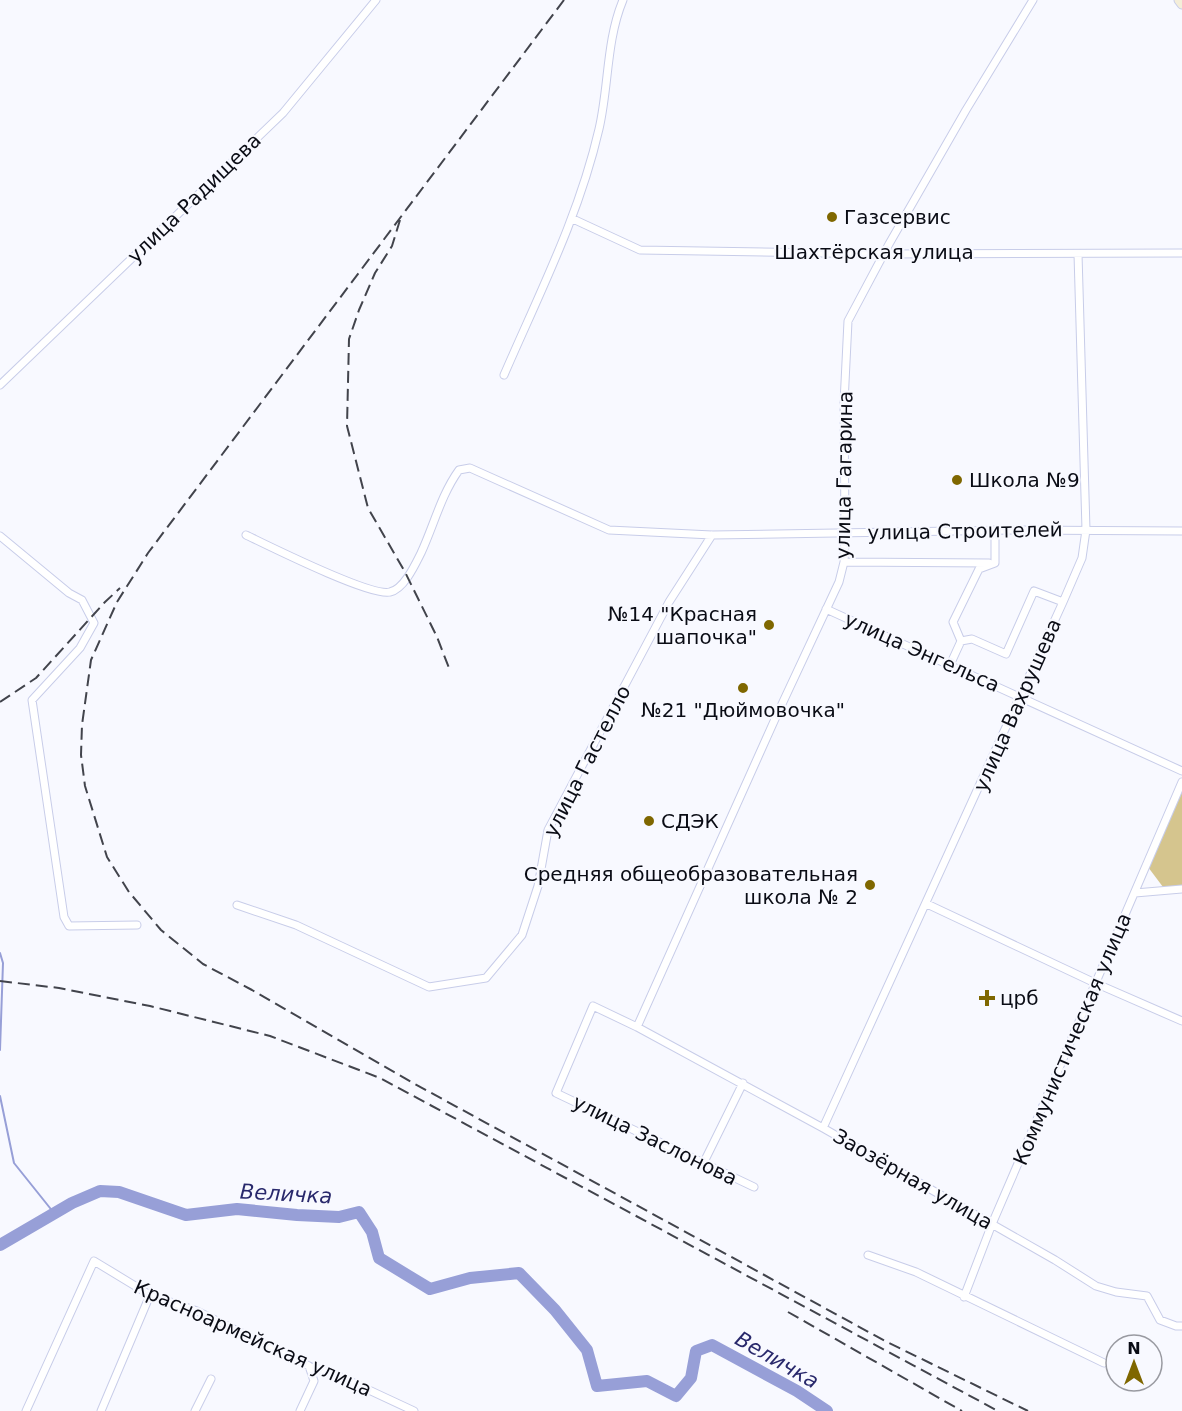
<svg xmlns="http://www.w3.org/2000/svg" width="1182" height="1411" font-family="'DejaVu Sans',sans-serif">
	<rect width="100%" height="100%" fill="#f8f9ff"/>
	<!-- green -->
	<path fill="#d5c58e" d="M1182,792V886L1163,887L1148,867Z"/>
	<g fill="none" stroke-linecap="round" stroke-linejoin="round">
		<!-- stream -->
		<path stroke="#979fd7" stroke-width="2" d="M0,953L3,963L0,1050
			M0,1096L14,1163L54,1213"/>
		<!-- river -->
		<path stroke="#979fd7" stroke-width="12" d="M0,1245L72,1203L100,1191L119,1192L186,1215L237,1209L297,1215L339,1217L359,1212L372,1232L379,1258L430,1289L470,1278L519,1273L555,1310L587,1350L597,1386L647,1381L676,1396L691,1378L696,1351L712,1345L797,1391L827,1411"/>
		<!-- street casing -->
		<g stroke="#c8cde9" stroke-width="9">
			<path id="street" d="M573,219L640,250L884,254L1182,253
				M504,375C539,294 579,216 599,129C609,86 606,41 623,0
				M0,385L283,113L376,0
				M246,535C269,546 371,597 390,592C404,589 415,565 421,553C434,525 441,495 459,470L470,468L609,530L712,535L1014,530L1182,531
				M0,536L69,593L82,600L94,623L80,648L32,700L64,917L69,926L137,925
				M844,562L989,563
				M826,609L1182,771
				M961,641L972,639L1006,654L1034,591L1063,602
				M950,665L961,641L953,622L979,569L995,563V530
				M1135,893L1182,889
				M927,904L1095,983L1182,1021
				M237,905L296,925L429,987L486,978L522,935L538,886L548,830L669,602L712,535
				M637,1027L775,719L839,582L844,562L845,532L844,403L848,321L889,244L966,110L1033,0
				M823,1128L1063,602L1082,558L1086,530L1078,254
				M703,1164L743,1083
				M754,1187L556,1093L593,1006L637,1027L823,1128L1055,1260L1096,1286L1116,1292L1147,1296L1160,1320L1176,1326H1182
				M868,1255L916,1272L1104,1363
				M964,1297L992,1224L1182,782
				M26,1411L94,1261L150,1295L197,1311L309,1366L341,1377L414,1411
				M101,1411L150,1295
				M195,1411L211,1379
				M300,1411L314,1381L309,1366"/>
		</g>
		<!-- secondary casing -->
		<g stroke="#c8cde9" stroke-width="11">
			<path id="secondary" d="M1179,0L1182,4"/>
		</g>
		<!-- street -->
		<use href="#street" stroke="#fff" stroke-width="7"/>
		<!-- secondary -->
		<use href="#secondary" stroke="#f4eed9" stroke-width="9"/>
		<!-- rail -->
		<path stroke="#42444c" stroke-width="2" stroke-dasharray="12 6" stroke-linecap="butt" d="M564,0L148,553L117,602L91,660L82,725L81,755L85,786L107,857L129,892L161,930L203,964L252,990L415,1084L885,1341L1028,1411
			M400,220L392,246L375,273L359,310L349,339L347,426L368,508L405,572L437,637L449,668
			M0,702L36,678L105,602L120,588
			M0,981L59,988L150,1006L270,1036L380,1078L998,1411
			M788,1312L962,1411"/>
	</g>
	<!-- markers -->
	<g fill="#7f6700" stroke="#f8f9ff" stroke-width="2">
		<circle cx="832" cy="217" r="6"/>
		<circle cx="957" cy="480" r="6"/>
		<circle cx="769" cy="625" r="6"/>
		<circle cx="743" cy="688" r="6"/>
		<circle cx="649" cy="821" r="6"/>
		<circle cx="870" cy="885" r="6"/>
		<path d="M984 989h6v6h6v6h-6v6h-6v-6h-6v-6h6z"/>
	</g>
	<g text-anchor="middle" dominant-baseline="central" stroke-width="4.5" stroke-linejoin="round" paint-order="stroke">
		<!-- street labels -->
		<g font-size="20" fill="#0a0c15" stroke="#f8f9ff">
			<text transform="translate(194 198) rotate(-44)">улица Радищева</text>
			<text x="874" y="252">Шахтёрская улица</text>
			<text transform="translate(844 475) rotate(-89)">улица Гагарина</text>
			<text transform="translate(965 531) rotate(-1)">улица Строителей</text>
			<text transform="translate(922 652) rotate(24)">улица Энгельса</text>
			<text transform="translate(1017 705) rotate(-66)">улица Вахрушева</text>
			<text transform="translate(587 761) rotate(-63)">улица Гастелло</text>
			<text transform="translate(1072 1039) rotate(-67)">Коммунистическая улица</text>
			<text transform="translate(655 1140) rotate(26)">улица Заслонова</text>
			<text transform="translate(913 1179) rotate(30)">Заозёрная улица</text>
			<text transform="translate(253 1338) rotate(24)">Красноармейская улица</text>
		</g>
		<!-- poi labels -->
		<g font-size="20" fill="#0a0c15" stroke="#f8f9ff" text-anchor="start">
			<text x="844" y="217">Газсервис</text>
			<text x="969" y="480">Школа №9</text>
			<text x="757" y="614" text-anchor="end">№14 "Красная<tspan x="757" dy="23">шапочка"</tspan></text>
			<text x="743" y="710" text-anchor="middle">№21 "Дюймовочка"</text>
			<text x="661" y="821">СДЭК</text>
			<text x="858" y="874" text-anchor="end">Средняя общеобразовательная<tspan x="858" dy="23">школа № 2</tspan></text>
			<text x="1000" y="998">црб</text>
		</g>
		<!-- water labels -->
		<g font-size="21" font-style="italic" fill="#29296c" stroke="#f8f9ff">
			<text transform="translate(286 1194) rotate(3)">Величка</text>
			<text transform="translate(777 1360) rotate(30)">Величка</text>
		</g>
	</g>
	<!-- north arrow -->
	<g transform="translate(1134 1363)"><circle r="28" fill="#f8f9ff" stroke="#999aa1" stroke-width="1.5"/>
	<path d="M0-4.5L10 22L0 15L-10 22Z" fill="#7f6700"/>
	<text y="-9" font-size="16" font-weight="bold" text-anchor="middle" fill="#0a0c15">N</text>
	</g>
</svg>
